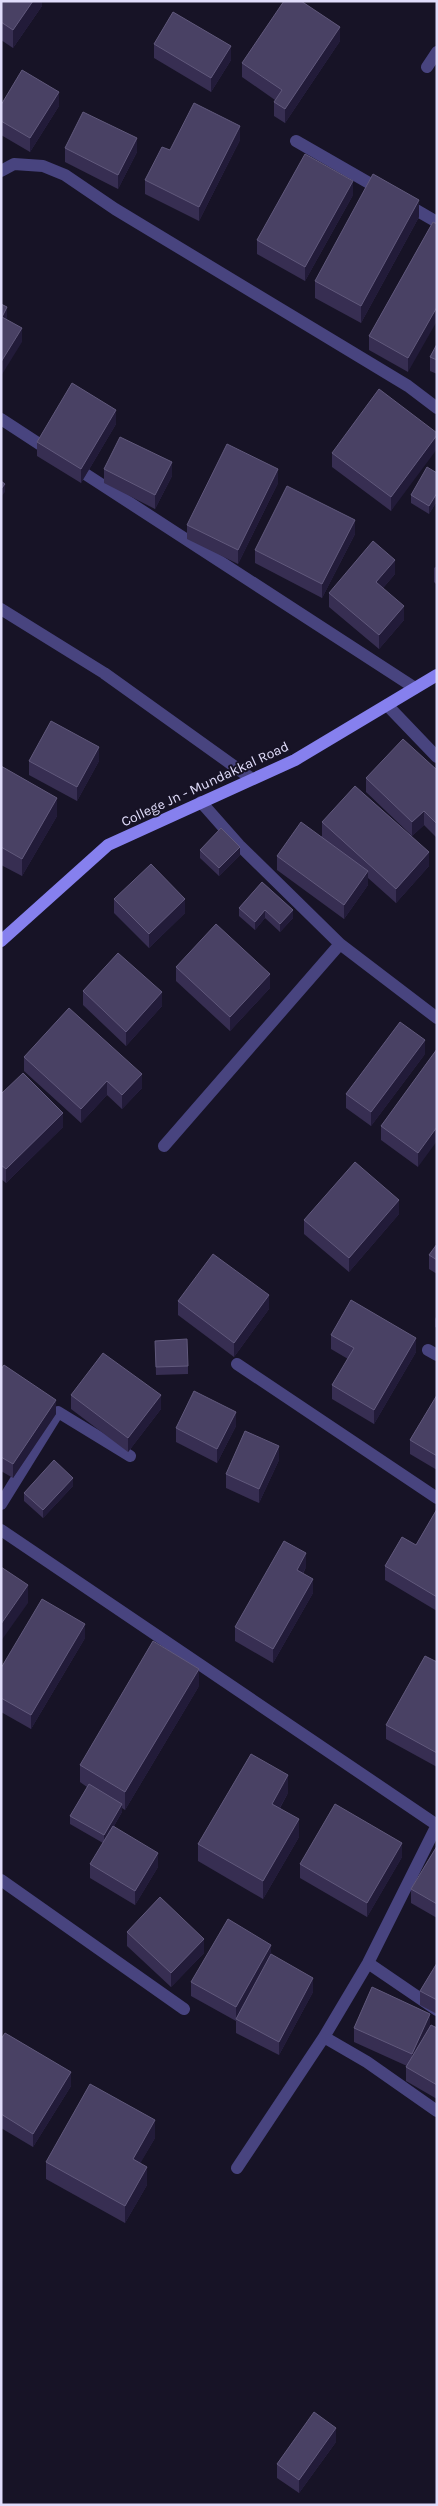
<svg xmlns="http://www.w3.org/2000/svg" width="438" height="2506" font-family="Karla,sans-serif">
	<rect width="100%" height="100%" fill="#171326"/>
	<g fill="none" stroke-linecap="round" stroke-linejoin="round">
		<!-- street -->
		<path stroke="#48447f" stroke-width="12" d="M427,67L437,52
			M296,141L383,191
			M1,171L14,164L43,166L65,175L115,209L408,386L437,408
			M404,203L437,222
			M1,419L50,451
			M73,466L415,688
			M1,609L104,673L252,779
			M387,705L437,757
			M201,802L239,845L340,944L437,1018
			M164,1146L340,944
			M428,1350L437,1355
			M237,1364L437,1498
			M1,1504L58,1412L130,1456
			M1,1530L437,1825
			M1,1880L184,2009
			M368,1963L437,2010
			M324,2037L367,2062L437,2111
			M237,2168L324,2037L368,1963L437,1825"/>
		<!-- secondary -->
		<path stroke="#8680ee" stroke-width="12" d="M1,941L108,845L295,760L437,675"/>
	</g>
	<!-- wall -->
	<path fill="#372e52" d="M1,1H42V6L13,48L1,40Z
		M340,41L285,123L274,116V102L275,100L242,77V63Z
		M154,44L231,60L211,92L154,58Z
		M1,105L59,106L30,152L1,135Z
		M240,140L199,221L145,194V180Z
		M65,148L137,152L118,189L65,162Z
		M353,195L305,281L257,254V240Z
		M419,217L361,323L315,298V281Z
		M433,222L408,372L369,350V336Z
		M437,344V374L430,371V357Z
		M116,424L81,483L37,456V442Z
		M437,433L391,511L332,467V453Z
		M104,469L172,476L155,509L104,483Z
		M437,473V501L429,514L411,503V495Z
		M278,483L238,564L187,539V525Z
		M355,534L322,598L255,563V550Z
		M437,566V585L434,582V568Z
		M395,574L383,588L404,620L379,649L329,607V593Z
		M29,761H99L77,801L29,775Z
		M1,766L57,816L22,876L1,865Z
		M437,770V838L424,825L412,836L366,792V778Z
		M322,822L429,866L396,903L368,878V885L344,919L277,870V856L322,836Z
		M200,850L240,855L219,876L200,858Z
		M262,882L293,918L280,932L265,918L255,930L239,916V908Z
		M114,899L185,913L149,948L114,913Z
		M176,967L270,988L230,1031L176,981Z
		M83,991L162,1006L126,1046L83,1005Z
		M437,1049L418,1167L381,1140V1126Z
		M425,1054L371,1126L346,1108V1094Z
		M24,1057L142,1088L122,1109L107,1095L81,1123L24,1071Z
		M1,1094L63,1127L6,1183L1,1179Z
		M399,1214L349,1272L304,1234V1220Z
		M437,1244V1274L429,1269V1255Z
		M178,1301L269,1309L234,1357L178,1315Z
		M437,1315V1328L435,1327V1319Z
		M331,1335L416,1352L374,1424L332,1399V1385L348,1359L331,1349Z
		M155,1341L188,1366V1374L156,1375Z
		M1,1369L56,1414L13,1478L1,1471Z
		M71,1395L161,1409L128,1452L71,1409Z
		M437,1395V1470L410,1454V1440Z
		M236,1426L217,1463L176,1442V1428Z
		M279,1460L259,1503L226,1488V1474Z
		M73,1486L43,1518L24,1501V1493Z
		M437,1509V1611L385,1580V1566L416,1545Z
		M306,1567L303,1574L313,1593L273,1663L235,1641V1627Z
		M85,1638L31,1729L1,1712V1668Z
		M437,1662V1767L386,1739V1725Z
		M199,1686L125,1810L122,1808V1812L114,1826L158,1867L135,1905L90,1878V1864L103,1843L70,1824V1816L87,1787L80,1782V1765Z
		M288,1793L280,1808L299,1837L263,1899L198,1861V1844Z
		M437,1846V1918L411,1903V1889Z
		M402,1857L367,1917L300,1878V1864Z
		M127,1932L204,1953L171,1987L127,1946Z
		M271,1955L313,1992L279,2055L236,2033V2020V2021L191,1996V1982Z
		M437,1963V2014L420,2005V1991Z
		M430,2027L437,2028V2099L406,2081V2067L407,2066L354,2042V2028Z
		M1,2039L71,2086L33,2147L1,2128Z
		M155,2138L140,2163L147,2185L125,2223L46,2179V2162Z
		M336,2442L299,2493L277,2478V2464Z"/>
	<!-- shaded-wall -->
	<path fill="#221b39" d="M33,1H42V6L13,48V30Z
		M340,27V41L285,123V109Z
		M231,46V60L211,92V78Z
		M59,92V106L30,152V138Z
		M240,126V140L199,221V207Z
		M137,138V152L118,189V175Z
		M353,181V195L305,281V267Z
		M419,200V217L361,323V306Z
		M7,307V321L2,317Z
		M437,307V321L408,372V358Z
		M22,328V342L1,376V362Z
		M116,410V424L81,483V469Z
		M437,435V449L391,511V497Z
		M172,462V476L155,509V495Z
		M278,469V483L238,564V550Z
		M5,484V492L1,497V489Z
		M437,493V501L429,514V506Z
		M355,520V534L322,598V584Z
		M395,560V574L376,596V582Z
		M404,606V620L379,649V635Z
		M99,747V761L77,801V787Z
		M57,798V816L22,876V859Z
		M424,811V825L412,836V822Z
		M240,847V855L219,876V868Z
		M429,852V866L396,903V889Z
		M368,871V885L344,919V905Z
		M185,899V913L149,948V934Z
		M265,910V918L255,930V922Z
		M293,910V918L280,932V924Z
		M270,974V988L230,1031V1017Z
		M162,992V1006L126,1046V1032Z
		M425,1040V1054L371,1126V1112Z
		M142,1074V1088L122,1109V1095Z
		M107,1081V1095L81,1123V1109Z
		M63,1113V1127L6,1183V1169Z
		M437,1127V1141L418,1167V1153Z
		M399,1200V1214L349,1272V1258Z
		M269,1295V1309L234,1357V1343Z
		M416,1338V1352L374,1424V1410Z
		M161,1395V1409L128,1452V1438Z
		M56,1400V1414L13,1478V1464Z
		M236,1412V1426L217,1463V1449Z
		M279,1446V1460L259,1503V1489Z
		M73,1478V1486L43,1518V1510Z
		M306,1553V1567L297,1584V1570Z
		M313,1579V1593L273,1663V1649Z
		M28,1585V1603L1,1641V1624Z
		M85,1624V1638L31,1729V1715Z
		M199,1669V1686L125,1810V1792Z
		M288,1775V1793L272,1821V1804Z
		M122,1804V1812L104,1843V1835Z
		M299,1819V1837L263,1899V1881Z
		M402,1843V1857L367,1917V1903Z
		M158,1853V1867L135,1905V1891Z
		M204,1939V1953L171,1987V1973Z
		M271,1945V1959L236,2021V2007Z
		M313,1978V1992L279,2055V2042Z
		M430,2014V2028L412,2068V2054Z
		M71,2072V2086L33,2147V2134Z
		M155,2120V2138L133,2176V2159Z
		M147,2167V2185L125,2223V2206Z
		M336,2428V2442L299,2493V2480Z"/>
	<!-- building -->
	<path fill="#494164" stroke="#61597c" d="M1,1H33L13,30L1,22Z
		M284,1H301L340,27L285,109L274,102L282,90L242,63Z
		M173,12L231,46L211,78L154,44Z
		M22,70L59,92L30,138L1,121V105Z
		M194,103L240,126L199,207L145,180L162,147L170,150Z
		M83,112L137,138L118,175L65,148Z
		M305,154L353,181L305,267L257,240Z
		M373,174L419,200L361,306L315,281Z
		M433,222L437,224V307L408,358L369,336Z
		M1,304L7,307L2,317L22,328L1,362Z
		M437,344V360L430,357Z
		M72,383L116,410L81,469L37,442Z
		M379,389L437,433V435L391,497L332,453Z
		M120,437L172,462L155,495L104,469Z
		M227,444L278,469L238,550L187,525Z
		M427,467L437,473V493L429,506L411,495Z
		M1,481L5,484L1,489Z
		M287,486L355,520L322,584L255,550Z
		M373,541L395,560L376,582L404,606L379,635L329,593Z
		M51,721L99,747L77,787L29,761Z
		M403,739L437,770V824L424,811L412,822L366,778Z
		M1,766L57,798L22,859L1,847Z
		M355,786L429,852L396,889L322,822Z
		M301,822L368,871L344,905L277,856Z
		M221,828L240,847L219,868L200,850Z
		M151,864L185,899L149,934L114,899Z
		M262,882L293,910L280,924L265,910L255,922L239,908Z
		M216,924L270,974L230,1017L176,967Z
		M118,953L162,992L126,1032L83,991Z
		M69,1008L142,1074L122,1095L107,1081L81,1109L24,1057Z
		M400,1022L425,1040L371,1112L346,1094Z
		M437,1049V1127L418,1153L381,1126Z
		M23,1073L63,1113L6,1169L1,1165V1094Z
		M355,1162L399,1200L349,1258L304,1220Z
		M437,1244V1260L429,1255Z
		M213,1254L269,1295L234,1343L178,1301Z
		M351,1300L416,1338L374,1410L332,1385L354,1348L331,1335Z
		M187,1339L188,1366L156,1367L155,1341Z
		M103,1353L161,1395L128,1438L71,1395Z
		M4,1365L56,1400L13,1464L1,1457V1369Z
		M194,1391L236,1412L217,1449L176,1428Z
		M437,1395V1456L410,1440Z
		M245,1431L279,1446L259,1489L226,1474Z
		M54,1460L73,1478L43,1510L24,1493Z
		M437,1509V1597L385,1566L402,1537L416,1545Z
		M284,1541L306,1553L297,1570L313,1579L273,1649L235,1627Z
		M1,1567L28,1585L1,1624Z
		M42,1599L85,1624L31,1715L1,1698V1668Z
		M153,1641L199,1669L125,1792L80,1765Z
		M425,1656L437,1662V1753L386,1725Z
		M251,1754L288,1775L272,1804L299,1819L263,1881L198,1844Z
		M89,1784L122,1804L104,1835L70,1816Z
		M335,1804L402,1843L367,1903L300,1864Z
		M113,1826L158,1853L135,1891L90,1864Z
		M437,1846V1904L411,1889Z
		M160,1897L204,1939L171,1973L127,1932Z
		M228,1919L271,1945L236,2007L191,1982Z
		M271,1954L313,1978L279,2042L236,2019Z
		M437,1963V2000L420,1991Z
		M372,1987L430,2014L412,2054L354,2028Z
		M431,2025L437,2028V2085L406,2067Z
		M5,2033L71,2072L33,2134L1,2114V2039Z
		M90,2084L155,2120L133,2159L147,2167L125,2206L46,2162Z
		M314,2412L336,2428L299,2480L277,2464Z"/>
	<g text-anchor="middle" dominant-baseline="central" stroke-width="4" stroke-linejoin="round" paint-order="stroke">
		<!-- street labels -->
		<g font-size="14" fill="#e1ddfb" stroke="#171326">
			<text transform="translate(205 784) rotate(-25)">College Jn - Mundakkal Road</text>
		</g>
	</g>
	<!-- border -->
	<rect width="438" height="2506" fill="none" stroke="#e1ddfb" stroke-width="5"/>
</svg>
